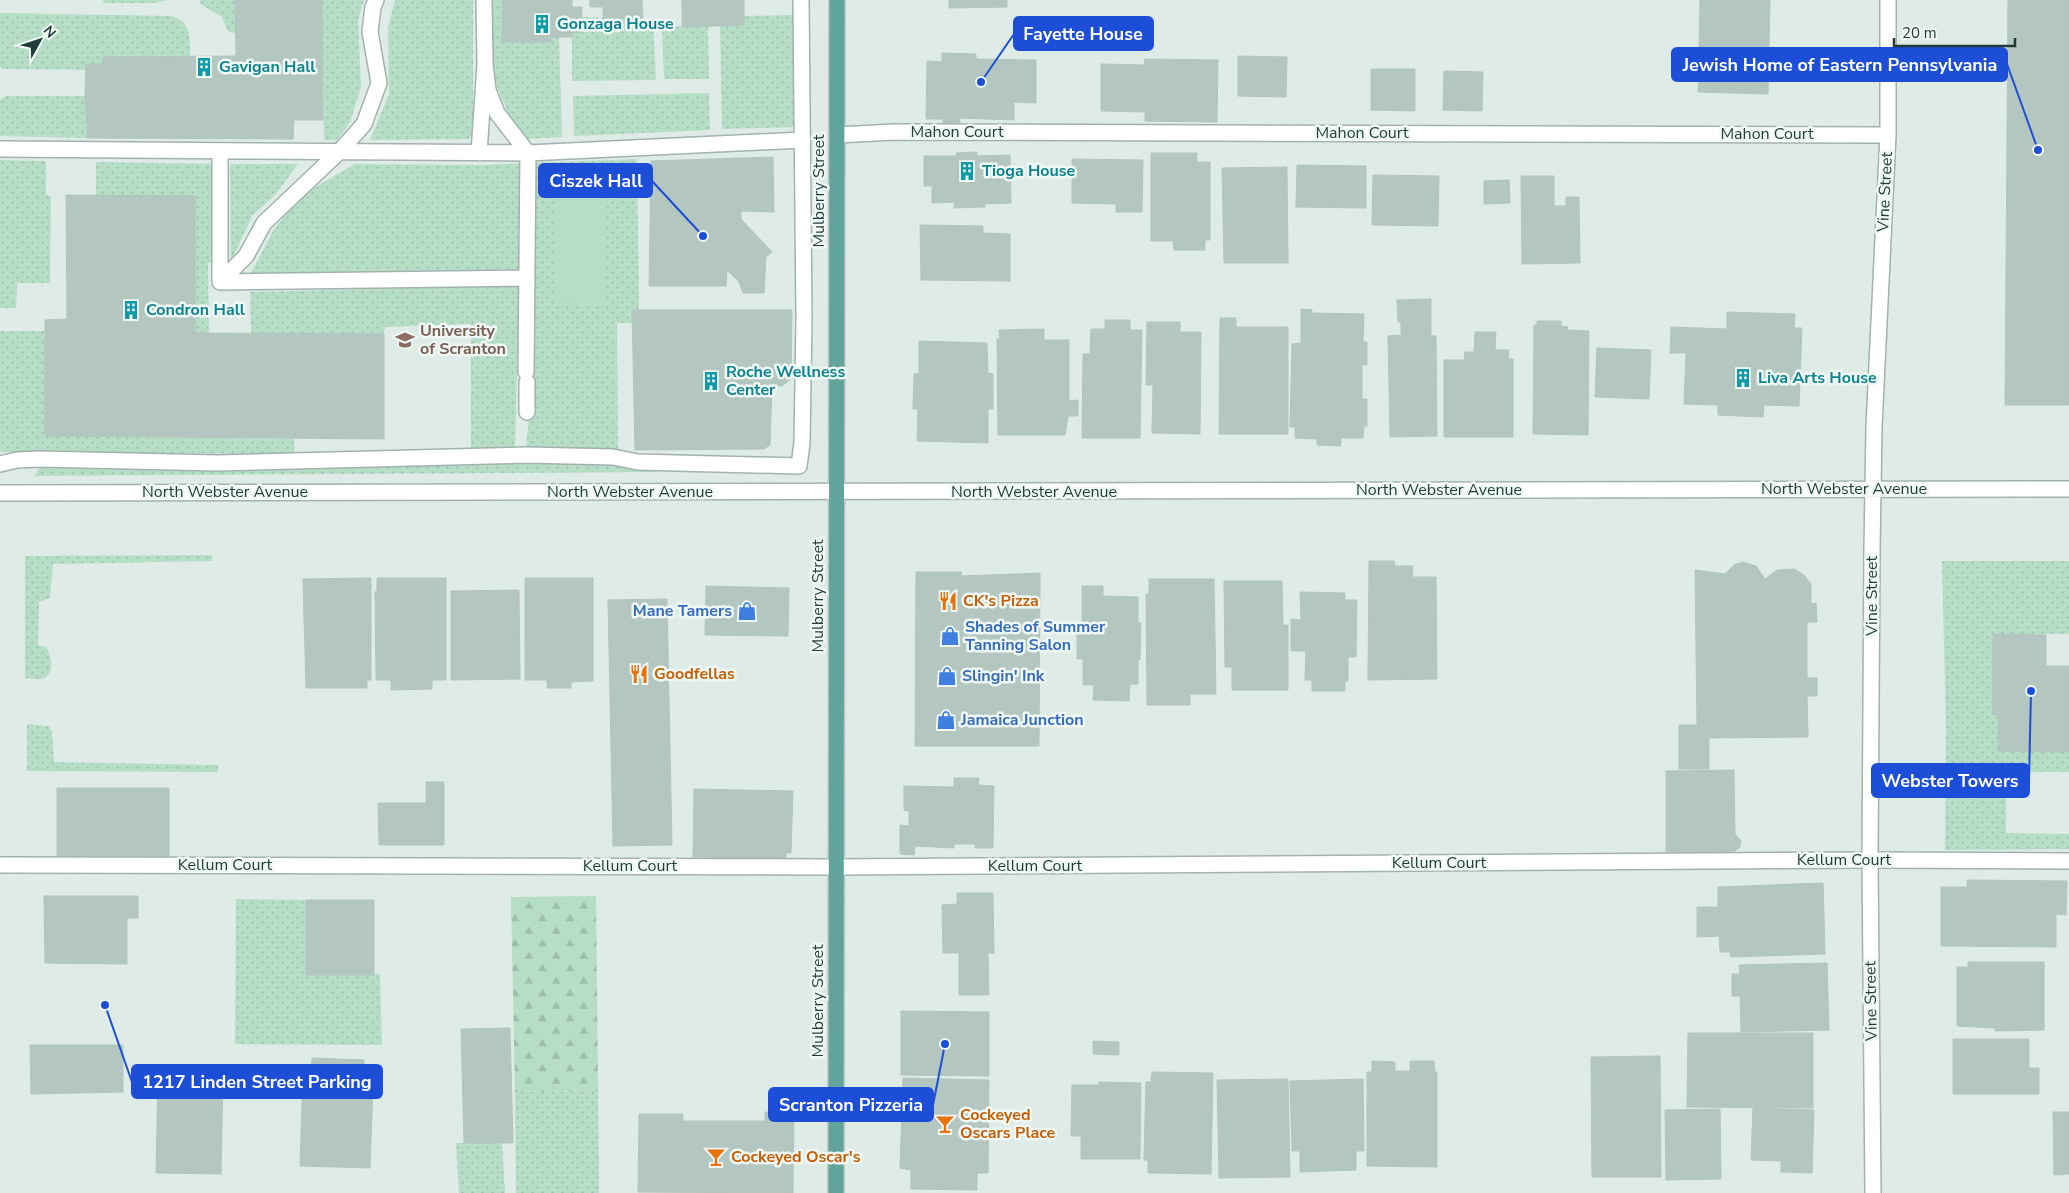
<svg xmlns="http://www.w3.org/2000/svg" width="2069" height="1193" font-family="'Nunito Sans',sans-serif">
	<defs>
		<pattern id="grass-dots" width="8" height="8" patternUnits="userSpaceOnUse" patternTransform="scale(1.25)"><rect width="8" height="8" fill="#b6dec6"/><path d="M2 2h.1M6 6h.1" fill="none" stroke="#9cbfab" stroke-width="1.8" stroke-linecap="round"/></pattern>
		<pattern id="forest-firs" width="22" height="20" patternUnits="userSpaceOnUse" patternTransform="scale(1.25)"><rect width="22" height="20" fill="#b6dec6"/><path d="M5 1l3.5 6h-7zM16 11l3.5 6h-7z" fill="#9cbfab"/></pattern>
	</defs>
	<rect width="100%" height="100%" fill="#dfebe7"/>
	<!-- grass -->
	<path fill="url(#grass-dots)" d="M104,0H167L155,3H103Z
		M200,0H235V33L228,31L222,17L200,4Z
		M322,0H364L358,20L361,87L350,122L337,140H324Z
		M395,0H473V133L469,139L370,140L389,94L388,28Z
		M492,0H503L502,42H551V37H559L562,137L525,139L508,113L496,84L493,70Z
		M0,13L171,16C192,22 190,38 190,56L104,57L103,64L86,65L85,70L2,69L0,67Z
		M793,15L796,127L722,129L720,26L743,25L744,16Z
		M581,17L653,19L656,80L572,81V33L581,32Z
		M708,26L709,79H664L662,27Z
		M709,93L710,130L574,136L573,96Z
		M6,96H85L88,138L0,136V100Z
		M637,159L639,311L633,323H617L618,449H526L532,382L533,269L250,275L274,229L302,195L355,164L477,165Z
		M0,160L46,161V195L51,196L50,283H17L16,308H0Z
		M96,162L219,164L220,262L208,263L209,333H195V196H96Z
		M230,164H298L275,195L252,216L231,262Z
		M514,285L519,289L515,448L471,449V324L386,327L383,334L251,333L250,292Z
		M0,331H45V436L294,439L295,454L0,452Z
		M76,463L214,472L359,465L612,463L659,472L34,476L42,465Z
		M212,555V561L53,564L50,598L39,602L38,645L46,647C51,655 56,675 42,679C37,680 30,678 25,678V556Z
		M1942,561H2069V634H1993V715H1999L1998,751L2069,752V772H2006V833L2069,834V849L1945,850L1946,727Z
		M27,724L48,726L52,732L54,762L218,765V772L27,771Z
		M236,899L306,900V975L380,974L382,1045L235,1044Z
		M598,1091L599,1193H516L515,1092Z
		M456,1143H502L505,1193H459Z"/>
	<!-- forest -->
	<path fill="url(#forest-firs)" d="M596,896L598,1091L515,1092L511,897Z"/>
	<!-- park -->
	<path fill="#b6dec6" d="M555,194H607L606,304L553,303Z"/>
	<!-- building -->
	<path fill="#b4c6c0" stroke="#b1c5bf" d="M235,0H322L323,120H294L293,139L88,138L85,96L86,64H103V57L236,56Z
		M503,0H572V7H582L581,32L572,33V37H551V42H502Z
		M590,0H642L643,18L603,19V7H590Z
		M682,0H744V25L682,27Z
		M949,0H1007V7L949,8Z
		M1700,0H1770L1768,94L1698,92Z
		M2008,0H2069V405H2005Z
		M942,53L976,54V59L1036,60V103L1014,102V120L959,118L960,123H943V119H926L927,61L942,62Z
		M1238,56L1287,57L1286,97L1238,96Z
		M1145,59L1218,60L1217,122L1145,121V112L1101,111V64L1144,65Z
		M1371,69H1415V111L1371,110Z
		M1444,71L1483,72L1482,111L1443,110Z
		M977,152V156L1010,155L1011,203L984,204L985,207L954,208V202L932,203V186H924V156H956V153Z
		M1151,153H1197V162H1210V240H1205V250H1174L1173,241H1151Z
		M773,157L774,212L741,211V219L772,252L766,257L764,293H743L739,282L727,270L726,286H649L651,161Z
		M1072,159L1143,160L1142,212H1116V204L1072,203Z
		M1297,165L1366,166V208L1296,207Z
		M1287,167L1288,263H1224L1222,168Z
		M1373,175L1439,176L1438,226L1372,225Z
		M1521,176H1554V206H1566V197H1579L1580,263L1522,264Z
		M1509,180L1510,203L1484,204V181Z
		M66,195L195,196V333L384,334V439L45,436V320L67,319Z
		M920,225L983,226V233L1010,234V281L921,280Z
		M1431,299V336H1436L1437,436L1390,437L1388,336L1401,335V322H1398L1397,300Z
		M1301,309L1312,310V313L1364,314L1363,342H1367V365H1362V399H1367V426H1364L1363,438H1341V446L1317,445V439L1295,438V427H1290L1292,344L1301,343Z
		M632,310H792L791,379L782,386H772L770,445L764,449L635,450Z
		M1727,312L1795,314L1794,328H1802L1799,406L1764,405L1763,417L1718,415V405L1684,404L1686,353H1670L1671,327L1727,329Z
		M1220,318H1236V327H1288V434H1219Z
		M1105,320H1130V330H1142L1140,438H1082L1083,354H1090L1091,329H1105Z
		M1537,321H1561V326L1568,327L1567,330L1589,331L1588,435L1533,434L1534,325H1537Z
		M1147,322H1180V332H1201L1200,434L1152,433L1153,385H1146Z
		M1044,329V340H1069V401L1078,400V416H1068L1065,435H998L997,339H1000L999,330Z
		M1475,332H1496L1495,350H1509L1508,359H1513V437H1444V360H1464L1465,352H1474Z
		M919,341L987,343L988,373L993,374V409H988V443L917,441L918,409H913L914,374L919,373Z
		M1597,348L1651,350L1649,399L1595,397Z
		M1369,561H1394L1395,566H1413L1412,577H1436L1437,679L1368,680Z
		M1743,562L1756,566L1765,579L1777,570L1795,569L1805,576L1811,584V604L1816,603L1817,622H1807V678H1817V696H1807L1808,737L1709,738V769H1679V725H1697L1695,570L1725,574L1734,565Z
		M916,572H962L961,576L1040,573L1039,746H915Z
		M371,578V680H367V688H306L303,579Z
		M377,578H446V680H432V689L391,690V680H376L375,592L377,591Z
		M525,578H593V681L571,682V688H547V680H525Z
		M1149,579H1214L1216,694H1190V705H1147L1146,594H1149Z
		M1224,581H1282L1283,625H1288V690H1232V667H1225Z
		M706,586L789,588L788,636L705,635Z
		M1082,586H1103V596L1138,597V623H1141L1140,660L1138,659V684H1130L1129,701L1093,700L1094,685H1083V659H1077V630H1082Z
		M519,590L520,679L451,680V591Z
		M1300,592L1345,593V600H1357L1356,657H1348V681H1345V691H1312V680H1305L1306,651H1291V619L1301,620Z
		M667,599L672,845L613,846L608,600Z
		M1993,634L2046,635V666H2069V752L1998,751L1999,715H1993Z
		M1734,770L1735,834L1741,841L1740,847L1735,851L1712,852V858L1666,857V771Z
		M954,778H979L978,785L994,786L993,848H975V844H954V848L915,846L914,855L900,854V825L909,826V811L904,810V786L954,787Z
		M426,782H444V845H379L378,803H426Z
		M57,788H169V857H57Z
		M694,789L793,791L791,853H786V859L693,857Z
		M1967,880L2067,881L2066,915L2056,914V947L1941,946V887H1967Z
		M1823,883L1825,954L1731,957L1730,952H1720L1719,936L1697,937V907H1718V887Z
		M957,893H993L994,953H988L989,995H959V953H943L942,905L957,904Z
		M44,896H138V918H127V964L45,963Z
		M306,900H374V975H306Z
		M1968,962H2044V1030L1995,1031V1028L1957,1026V967H1968Z
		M1827,963L1829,1030L1741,1032L1740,996H1732V974H1740L1739,965Z
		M901,1011L989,1012V1076L901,1075Z
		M510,1028L513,1143H464L461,1029Z
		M1688,1033H1813V1108L1687,1107Z
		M1953,1039H2029V1068H2039V1094H1953Z
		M1093,1041L1119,1042V1055L1093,1054Z
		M30,1045H123V1092L31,1094Z
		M1660,1056L1661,1177H1592L1591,1057Z
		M312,1058L364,1060V1085H373L370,1168L300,1166L303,1072L311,1073Z
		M1372,1061L1395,1062V1071H1410V1061H1434L1435,1072H1437V1167L1367,1166V1072H1372Z
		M1152,1072L1213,1073L1211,1174L1148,1173V1160H1144L1146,1082H1151Z
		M158,1073L223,1074L221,1174L156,1173Z
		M903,1078L989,1080L988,1173H977V1190L911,1189V1170L900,1168Z
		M1288,1079L1290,1177L1219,1178L1217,1080Z
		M1363,1079L1364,1151H1356V1170L1300,1172V1151H1292L1290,1081Z
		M1099,1082L1141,1083L1140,1159H1081V1136H1071L1072,1085H1099Z
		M1753,1108L1814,1110L1812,1173L1781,1172V1161L1751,1160Z
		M1720,1109L1721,1179L1666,1180L1665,1110Z
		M765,1112H794L793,1193L638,1192L639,1114H683V1121H765Z
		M2053,1112H2069V1174L2054,1175Z"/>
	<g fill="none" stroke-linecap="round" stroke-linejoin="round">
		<!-- service casing -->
		<g stroke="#a2b3af" stroke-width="18">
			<path id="service" d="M837,135L895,132L1888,135
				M0,865L836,867L1870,860L2069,861"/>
		</g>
		<!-- pedestrian casing -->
		<g stroke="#a2b3af" stroke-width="18">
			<path id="pedestrian" d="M485,64L488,90L497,113L528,153L526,372
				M0,149L528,153L803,140
				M220,151V282L526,278
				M479,153L485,64L484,0
				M220,282L246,256L264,223L340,151L364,124L379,83L370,32L373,7L376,0
				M527,382V412
				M0,464L17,460L40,459L217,463L527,455L613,457L638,462L799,466L802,443L804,318L801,0"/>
		</g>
		<!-- minor casing -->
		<g stroke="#a2b3af" stroke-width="18">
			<path id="minor" d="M0,493L2069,489
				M1873,1193L1870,860L1872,550L1874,427L1888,135V0"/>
		</g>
		<!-- primary casing -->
		<g stroke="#c0c8c7" stroke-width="18">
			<path id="primary" d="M836,1193L837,0"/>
		</g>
		<!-- service -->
		<use href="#service" stroke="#fff" stroke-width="15"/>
		<!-- pedestrian -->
		<use href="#pedestrian" stroke="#fff" stroke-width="15"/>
		<!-- minor -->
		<use href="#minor" stroke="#fff" stroke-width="15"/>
		<!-- primary -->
		<use href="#primary" stroke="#60a49b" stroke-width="15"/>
	</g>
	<!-- icons -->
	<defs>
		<g id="building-bare" transform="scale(1.5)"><path d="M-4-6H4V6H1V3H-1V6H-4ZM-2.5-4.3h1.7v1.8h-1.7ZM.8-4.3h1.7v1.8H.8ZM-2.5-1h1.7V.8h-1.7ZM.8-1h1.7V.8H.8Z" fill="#0f9aa8" stroke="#eff8f4" stroke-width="2.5" paint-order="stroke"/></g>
		<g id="university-bare" transform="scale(1.5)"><path d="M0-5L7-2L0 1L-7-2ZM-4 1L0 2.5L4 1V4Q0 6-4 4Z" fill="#8d6e63" stroke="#eff8f4" stroke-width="2.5" paint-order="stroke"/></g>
		<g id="restaurant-bare" transform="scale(1.5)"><path d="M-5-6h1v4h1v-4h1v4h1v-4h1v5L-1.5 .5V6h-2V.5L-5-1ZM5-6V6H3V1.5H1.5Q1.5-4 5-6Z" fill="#e8710a" stroke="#eff8f4" stroke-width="2.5" paint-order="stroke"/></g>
		<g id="shop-bare" transform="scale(1.5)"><path d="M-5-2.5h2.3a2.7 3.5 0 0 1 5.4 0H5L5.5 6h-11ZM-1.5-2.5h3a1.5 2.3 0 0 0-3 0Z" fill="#3f7fe0" stroke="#eff8f4" stroke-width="2.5" paint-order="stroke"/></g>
		<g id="bar-bare" transform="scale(1.5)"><path d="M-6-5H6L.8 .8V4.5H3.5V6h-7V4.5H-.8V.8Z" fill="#e8710a" stroke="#eff8f4" stroke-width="2.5" paint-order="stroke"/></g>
	</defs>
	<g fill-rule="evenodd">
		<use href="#building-bare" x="542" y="24"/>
		<use href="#building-bare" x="204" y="67"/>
		<use href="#building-bare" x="967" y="171"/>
		<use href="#building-bare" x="131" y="310"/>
		<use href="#university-bare" x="405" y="340"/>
		<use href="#building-bare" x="1743" y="378"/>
		<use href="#building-bare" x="711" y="381"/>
		<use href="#restaurant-bare" x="948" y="601"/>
		<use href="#shop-bare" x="747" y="611"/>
		<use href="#shop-bare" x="950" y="636"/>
		<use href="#restaurant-bare" x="639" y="674"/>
		<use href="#shop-bare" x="947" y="676"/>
		<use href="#shop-bare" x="946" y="720"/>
		<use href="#bar-bare" x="945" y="1124"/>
		<use href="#bar-bare" x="716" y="1157"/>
	</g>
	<g text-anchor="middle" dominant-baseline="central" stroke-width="5" stroke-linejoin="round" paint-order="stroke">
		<!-- culture labels -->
		<g font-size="16" font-weight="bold" fill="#0d838f" stroke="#eff8f4" text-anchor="start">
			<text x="557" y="24">Gonzaga House</text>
			<text x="219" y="67">Gavigan Hall</text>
			<text x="982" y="171">Tioga House</text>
			<text x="146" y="310">Condron Hall</text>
			<text x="726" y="372">Roche Wellness<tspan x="726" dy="18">Center</tspan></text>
			<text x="1758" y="378">Liva Arts House</text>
		</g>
		<!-- street labels -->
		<g font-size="16" fill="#1f3c38" stroke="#eff8f4">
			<text x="957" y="132">Mahon Court</text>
			<text x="1362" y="133">Mahon Court</text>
			<text x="1767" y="134">Mahon Court</text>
			<text transform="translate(819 191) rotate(-90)">Mulberry Street</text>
			<text transform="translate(1885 192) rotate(-87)">Vine Street</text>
			<text x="1844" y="489">North Webster Avenue</text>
			<text x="1439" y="490">North Webster Avenue</text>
			<text x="225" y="492">North Webster Avenue</text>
			<text x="630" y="492">North Webster Avenue</text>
			<text x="1034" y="492">North Webster Avenue</text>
			<text transform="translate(818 596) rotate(-90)">Mulberry Street</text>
			<text transform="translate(1872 596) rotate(-90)">Vine Street</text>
			<text x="1844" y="860">Kellum Court</text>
			<text x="1439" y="863">Kellum Court</text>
			<text x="225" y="865">Kellum Court</text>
			<text x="630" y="866">Kellum Court</text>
			<text x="1035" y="866">Kellum Court</text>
			<text transform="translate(818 1001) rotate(-90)">Mulberry Street</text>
			<text transform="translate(1871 1001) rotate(-91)">Vine Street</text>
		</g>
		<!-- education labels -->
		<g font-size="16" font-weight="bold" fill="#785e54" stroke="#eff8f4" text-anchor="start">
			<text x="420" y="331">University<tspan x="420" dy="18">of Scranton</tspan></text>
		</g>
		<!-- food labels -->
		<g font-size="16" font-weight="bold" fill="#c56008" stroke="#eff8f4" text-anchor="start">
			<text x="963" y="601">CK's Pizza</text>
			<text x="654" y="674">Goodfellas</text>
			<text x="960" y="1115">Cockeyed<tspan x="960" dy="18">Oscars Place</tspan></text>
			<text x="731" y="1157">Cockeyed Oscar's</text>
		</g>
		<!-- shop labels -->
		<g font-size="16" font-weight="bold" fill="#366cbe" stroke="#eff8f4" text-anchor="start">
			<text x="732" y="611" text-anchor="end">Mane Tamers</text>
			<text x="965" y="627">Shades of Summer<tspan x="965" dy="18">Tanning Salon</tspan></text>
			<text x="962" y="676">Slingin' Ink</text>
			<text x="961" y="720">Jamaica Junction</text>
		</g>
	</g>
	<!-- callouts -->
	<path fill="none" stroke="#1d4ed8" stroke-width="2" d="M981 82L1014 34M2038 150L2007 64M703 236L652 181M2031 691L2029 781M105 1005L132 1082M945 1044L933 1105"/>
	<g fill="#1d4ed8" stroke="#eff8f4" stroke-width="2">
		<circle cx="981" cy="82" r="5"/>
		<circle cx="2038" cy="150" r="5"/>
		<circle cx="703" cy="236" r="5"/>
		<circle cx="2031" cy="691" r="5"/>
		<circle cx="105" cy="1005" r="5"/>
		<circle cx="945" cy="1044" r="5"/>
	</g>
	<g fill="#1d4ed8" stroke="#1d4ed8" stroke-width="2">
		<rect x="1014" y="17" width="139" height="33" rx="5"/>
		<rect x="1672" y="48" width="335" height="33" rx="5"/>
		<rect x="539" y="164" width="113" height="33" rx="5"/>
		<rect x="1872" y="764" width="157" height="33" rx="5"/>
		<rect x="132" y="1065" width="250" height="33" rx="5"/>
		<rect x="769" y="1088" width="164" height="33" rx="5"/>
	</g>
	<g font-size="18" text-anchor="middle" font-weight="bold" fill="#fff">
		<text x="1083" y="40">Fayette House</text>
		<text x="1840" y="71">Jewish Home of Eastern Pennsylvania</text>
		<text x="596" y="187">Ciszek Hall</text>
		<text x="1950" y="787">Webster Towers</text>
		<text x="257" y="1088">1217 Linden Street Parking</text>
		<text x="851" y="1111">Scranton Pizzeria</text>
	</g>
	<!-- north arrow -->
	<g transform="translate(40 40) rotate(50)" stroke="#eff8f4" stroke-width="4" paint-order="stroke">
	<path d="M0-4L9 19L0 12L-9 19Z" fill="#1f3c38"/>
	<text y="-8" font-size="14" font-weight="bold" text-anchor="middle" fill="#1f3c38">N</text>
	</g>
	<!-- scale -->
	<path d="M1894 38v8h121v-8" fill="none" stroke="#1f3c38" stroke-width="2.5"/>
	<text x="1902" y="38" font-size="15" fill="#1f3c38" stroke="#eff8f4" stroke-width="4" paint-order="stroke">20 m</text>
</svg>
